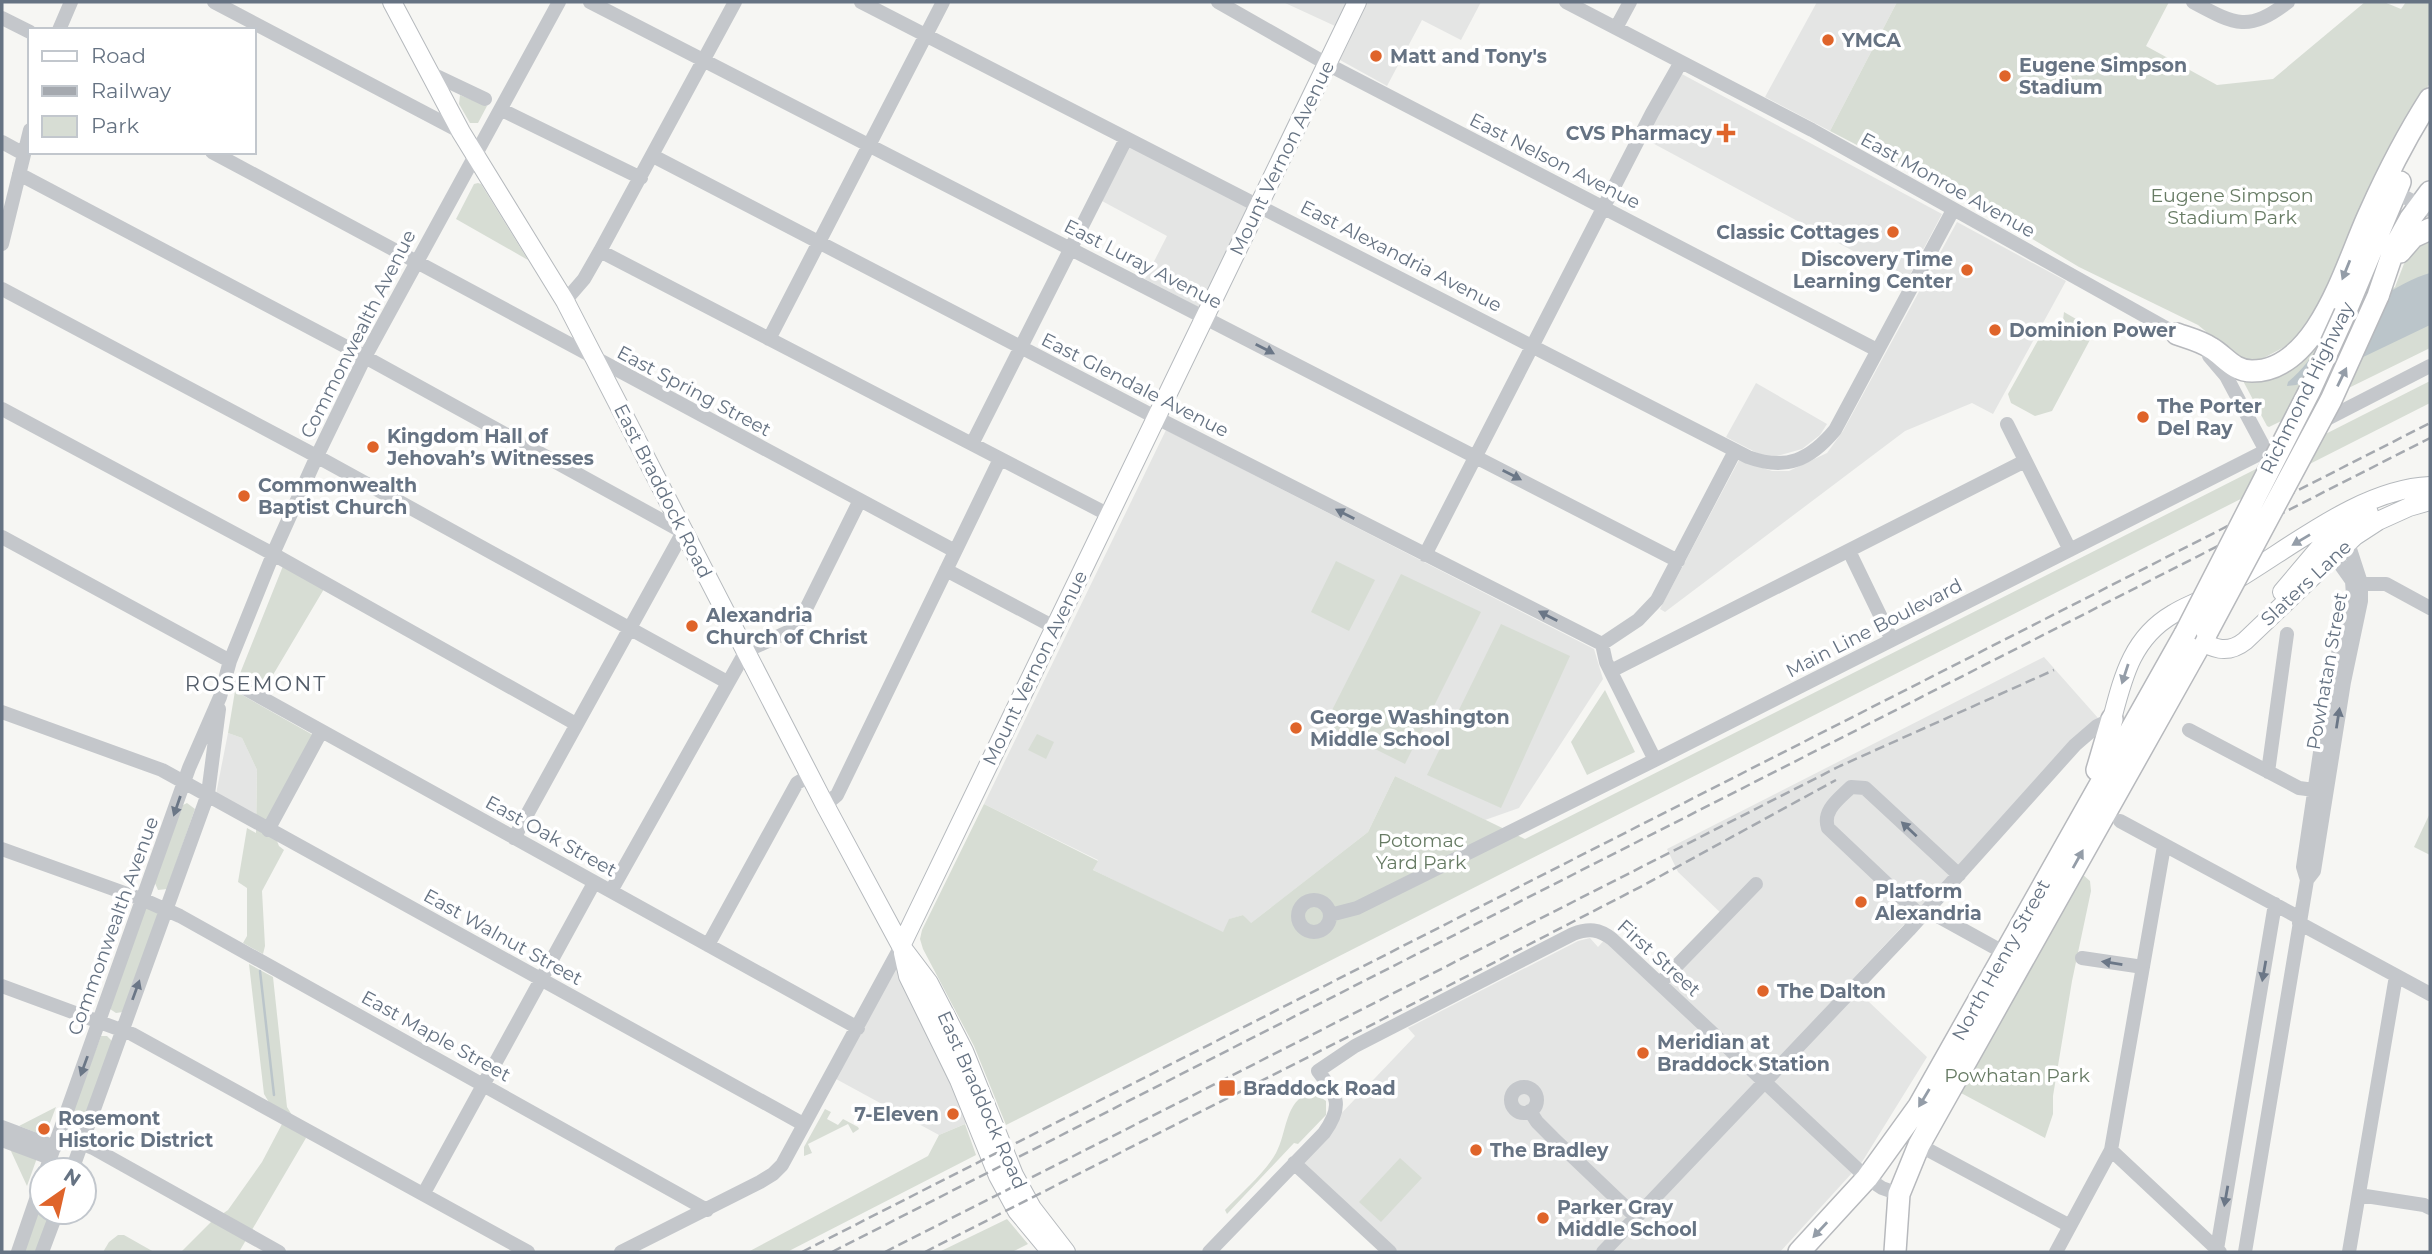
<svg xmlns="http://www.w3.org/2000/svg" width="2432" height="1254" font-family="Montserrat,sans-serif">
	<rect width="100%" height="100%" fill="#f6f6f3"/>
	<!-- built -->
	<path fill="#e4e5e4" d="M1283,2H1347L1335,26Z
		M1367,2H1481L1461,40L1422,20L1387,86L1340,60Z
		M1817,2H1897L1830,131L1765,97Z
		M1680,73L1942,214L1907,280L1645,139Z
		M1130,146L1248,206L1200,308L1145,279L1167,236L1102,201Z
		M1957,222L2066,281L1993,414L1972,403L1905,431L1665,612L1660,609L1739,460L1772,471H1789L1827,453L1843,431Z
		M1756,383L1827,424L1820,435L1802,449L1774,457L1759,454L1726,437Z
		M1166,430L1594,649L1603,679L1519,808L1485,820L1395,776L1368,832L1250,924L1243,915L1230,919L1223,933L1093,870L1098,860L984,804Z
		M2044,657L2098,718L1849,983L1927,1057L1862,1162L1780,1252H1391L1295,1162L1415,1036L1408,1028L1578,941L1590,938L1598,947L1608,936L1659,982L1724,916L1678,872L1667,849Z
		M228,733L242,738L257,770L256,817L216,794Z
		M891,951L974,1120L939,1135L825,1073Z"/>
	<!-- green -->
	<path fill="#d7ddd4" d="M1897,2H2169L2146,46L2217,85L2273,79L2365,2H2384L2401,9L2406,2H2430V83L2415,107L2331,284L2301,332L2288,345L2258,361L2237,357L2198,325L2079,267L1999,219L1830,131Z
		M460,95L487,106L478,123H470L459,104Z
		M478,183L481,184L528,260L456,219L474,184Z
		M2430,238V348L2269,427L2267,426L2242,379L2326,323L2395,287L2407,256Z
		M2064,312L2088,326L2092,336L2052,411L2035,416L2011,403L2008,394L2046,326L2063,320Z
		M2430,381V403L1006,1125L974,1046L923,949L920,939L922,930L984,804L1098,861L1093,870L1223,932L1229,919L1243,915L1251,923L1368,832L1395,776L1525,839Z
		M1336,561L1375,580L1349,631L1311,612Z
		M283,566L324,589L264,690L239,676Z
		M1401,574L1481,612L1405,764L1325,724Z
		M1501,624L1570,656L1501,808L1427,775Z
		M1605,690L1635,752L1587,775L1571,742Z
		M235,691L313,735L268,818L279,846L284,850L262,891L265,946L263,954L243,943L247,936V888L238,882L247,828L256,833L257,770L242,738L228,733Z
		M1037,734L1054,742L1046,759L1028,750Z
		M187,803L195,809L167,889L158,890L154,881L181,806Z
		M2430,813V855L2414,847Z
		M2082,874L2090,881L2091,891L2072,981L2053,1096V1114L2045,1138L1961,1093Z
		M145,907L159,913L123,1012L116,1013L110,1009Z
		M249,964L273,977L287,1107L306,1138L239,1252H181L211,1222L228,1210L262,1162L282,1124L264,1094Z
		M101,1036H107L112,1041L84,1122L77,1125L70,1118Z
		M1310,1093H1315L1326,1101V1115L1298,1144L1294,1143L1227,1214L1225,1210C1242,1192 1264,1174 1276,1153C1287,1133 1285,1100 1310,1093Z
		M56,1107L45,1136L19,1126Z
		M825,1109L831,1112L827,1119L838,1125L843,1119L858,1127L859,1129L853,1133L848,1124L808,1144L812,1153L804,1156V1147Z
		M965,1124L976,1155L787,1252H748L928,1156L939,1135Z
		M10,1149L37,1158L27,1186Z
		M1400,1158L1422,1178L1381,1222L1359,1202Z
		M42,1191V1212H52L38,1252H20Z
		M1007,1219L1028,1244L1012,1252H939Z
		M118,1235H124L154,1252H103L109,1242Z"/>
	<!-- water -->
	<path fill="#bbc5ca" d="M2430,273V325L2357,360L2296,385L2287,386L2288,382C2303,370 2312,355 2324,341C2344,319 2402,280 2430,273Z"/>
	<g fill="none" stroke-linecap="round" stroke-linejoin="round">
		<!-- stream -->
		<path stroke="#bbc5ca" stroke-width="2.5" d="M260,971L274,1095"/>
		<!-- major casing -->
		<g stroke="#b5b9bd" stroke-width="20">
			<path id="major" d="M392,2L461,132L565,301L825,805L901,946L929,983L964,1051L1014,1175L1032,1208L1066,1252
				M2231,583C2291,548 2360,489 2430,486
				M2282,592L2320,547L2369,513
				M2189,636C2209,646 2225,657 2245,641L2355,536L2378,521L2409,507L2430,501
				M2112,719C2123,677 2132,638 2173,614C2184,607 2196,603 2207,597
				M901,946L1357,2
				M903,953L908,976L959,1080L998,1176L1017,1211L1051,1252"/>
		</g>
		<!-- highway casing -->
		<g stroke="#b7b9bd" stroke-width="24">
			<path id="highway" d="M2400,252L2413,237L2430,229
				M2378,296L2395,246L2410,219L2430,192
				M2345,313L2400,182
				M2177,334C2188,338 2201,341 2211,348C2225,356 2233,371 2252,371C2319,371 2347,260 2370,212C2387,174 2407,135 2430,99
				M2097,770L2112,719
				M1799,1252L1867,1178L1919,1106L2185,634
				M1895,1252L1899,1194L1919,1145L2207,632"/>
		</g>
		<!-- minor -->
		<path stroke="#c4c7cb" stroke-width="14" d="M214,2L461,132
			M590,2L1678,561
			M861,2L1748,457C1786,471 1810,460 1835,430L1953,210
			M1218,2L1327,64L1877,350
			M1566,2L1812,130L2184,338
			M2193,2C2234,24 2248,33 2288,2
			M2,18L30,32
			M1616,28L1630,2
			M59,30L71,2
			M428,72L485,99
			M502,110L641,178
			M2,142L24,154
			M212,152L955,551
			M653,156L1157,418L1602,644L1638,620L1657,600L1735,451
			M19,174L356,352L683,532L514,838
			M2395,192L2430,210
			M2,244L30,130
			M600,251L1109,515
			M2,289L307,451L727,682
			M565,301L584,279L600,251L735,2
			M769,339L943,2
			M2209,356L2226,376L2266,451
			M2,409L273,554L576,724
			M2319,423L2430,366
			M2007,424L2070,550
			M972,444L1126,139
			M2,537L230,661
			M1849,551L1892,640
			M1425,555L1652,113L1681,62
			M946,570L1054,627
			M2354,584H2386L2430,608
			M1602,644L1606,662L1655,760
			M1611,671L2025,461
			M226,678L858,1028
			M2,712L162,770L803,1124
			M2189,730L2299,788L2322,791
			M2268,772L2287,634
			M825,805L837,795L1000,459
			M2120,821L2300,918
			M268,830L321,732
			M2,849L144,900L180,916L707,1210
			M611,891L746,651L792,630L800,621L860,500
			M1298 916a16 16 0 1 1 32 0a16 16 0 1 1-32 0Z
			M1927,910L2012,957
			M1330,915L1357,908L1655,760L2283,442
			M1922,917L1828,828C1822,810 1839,799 1851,787L1865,788L1959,875
			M2299,923L2430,994
			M708,945L797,783L809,776
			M2082,958L2143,967
			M1660,983L1756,884
			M2,986L132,1034L528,1252
			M1511 1100a13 13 0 1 1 26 0a13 13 0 1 1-26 0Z
			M1530,1111L1537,1122L1553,1138L1636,1217
			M2,1127L55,1147
			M59,1134L93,1148L279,1252
			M2,1140L50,1158L54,1166L59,1170
			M1919,1145L2070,1226
			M2111,1150L2220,1252
			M1294,1163L1390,1252
			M46,1170L189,768L220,697L230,661L276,547L317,456L365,357L559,2
			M72,1170L208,794L219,709
			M424,1193L594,883
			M2359,1195L2424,1205L2430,1208
			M2217,1249L2275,904
			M18,1252L42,1182
			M42,1252L57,1212
			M621,1252L760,1182L773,1174L782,1165L901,946
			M1209,1252L1324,1133C1344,1105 1337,1096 1318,1071L1355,1046L1573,934C1589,928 1599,929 1612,939L1867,1178L1882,1188L1899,1194
			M1603,1252L1909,930L2075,745L2097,726L2112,719
			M2056,1252L2111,1150L2164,846
			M2245,1252L2307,880L2303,867L2330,685L2353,595L2352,581L2335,557L2332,538L2348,543L2361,583V601L2344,682L2314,871L2307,880
			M2349,1252L2396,976"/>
		<!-- major -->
		<use href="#major" stroke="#fff" stroke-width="18"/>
		<!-- highway -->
		<use href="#highway" stroke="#fff" stroke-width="21"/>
		<!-- rail -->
		<path stroke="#a5a9af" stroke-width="2.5" stroke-dasharray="10 5" stroke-linecap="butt" d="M802,1252L2430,423
			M832,1252L2430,438
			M885,1252L1840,766L2054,670
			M925,1252L1499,960L1644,885L1836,780"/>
		<!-- highway-bridge casing -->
		<g stroke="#b7b9bd" stroke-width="24" stroke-linecap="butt">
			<path id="highway-bridge" d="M2207,632L2331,400L2378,296
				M2185,634L2310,390L2345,313"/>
		</g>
		<!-- highway-bridge -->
		<use href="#highway-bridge" stroke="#fff" stroke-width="21"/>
	</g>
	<!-- one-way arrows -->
	<defs><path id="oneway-solid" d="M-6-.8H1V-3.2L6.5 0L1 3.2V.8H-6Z" transform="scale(1.75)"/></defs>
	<g fill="#949da8">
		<use href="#oneway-solid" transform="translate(2346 270) rotate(112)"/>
		<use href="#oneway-solid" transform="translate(2342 377) rotate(-64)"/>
		<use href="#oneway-solid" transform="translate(2301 540) rotate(149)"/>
		<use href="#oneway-solid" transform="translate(2125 674) rotate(108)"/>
		<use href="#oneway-solid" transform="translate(2078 859) rotate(-61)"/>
		<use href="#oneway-solid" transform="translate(1924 1098) rotate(121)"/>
		<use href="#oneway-solid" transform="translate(1820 1230) rotate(133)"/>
	</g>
	<g fill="#6b7787">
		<use href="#oneway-solid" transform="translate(1265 349) rotate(27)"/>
		<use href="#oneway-solid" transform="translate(1512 475) rotate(27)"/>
		<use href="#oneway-solid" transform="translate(1345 514) rotate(-153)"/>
		<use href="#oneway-solid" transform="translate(1548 616) rotate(-153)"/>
		<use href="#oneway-solid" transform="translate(2338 718) rotate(-81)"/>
		<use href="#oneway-solid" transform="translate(177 806) rotate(109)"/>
		<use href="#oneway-solid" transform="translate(1909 829) rotate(-137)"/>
		<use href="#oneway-solid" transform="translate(2112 963) rotate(-171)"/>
		<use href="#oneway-solid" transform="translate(2264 971) rotate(100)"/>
		<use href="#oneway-solid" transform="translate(136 990) rotate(-70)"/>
		<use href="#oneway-solid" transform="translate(84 1066) rotate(110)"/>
		<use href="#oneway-solid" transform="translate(2226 1196) rotate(100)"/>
	</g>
	<!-- markers -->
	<g fill="#df642a" stroke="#fff" stroke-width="2.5">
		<circle cx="1828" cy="40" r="7"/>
		<circle cx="1376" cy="56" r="7"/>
		<circle cx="2005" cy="76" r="7"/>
		<path d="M1722.5 122.5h7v7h7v7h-7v7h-7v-7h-7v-7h7z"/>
		<circle cx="1893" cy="232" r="7"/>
		<circle cx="1967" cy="270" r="7"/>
		<circle cx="1995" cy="330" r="7"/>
		<circle cx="2143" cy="417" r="7"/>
		<circle cx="373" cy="447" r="7"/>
		<circle cx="244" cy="496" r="7"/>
		<circle cx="692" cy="626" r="7"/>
		<circle cx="1296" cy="728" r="7"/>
		<circle cx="1861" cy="902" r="7"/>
		<circle cx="1763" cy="991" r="7"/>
		<circle cx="1643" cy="1053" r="7"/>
		<rect x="1218" y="1079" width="18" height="18" rx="3.5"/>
		<circle cx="953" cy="1114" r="7"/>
		<circle cx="44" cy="1129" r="7"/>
		<circle cx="1476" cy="1150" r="7"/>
		<circle cx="1543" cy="1218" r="7"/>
	</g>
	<g text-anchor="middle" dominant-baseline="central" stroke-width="7" stroke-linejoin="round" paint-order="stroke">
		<!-- poi labels -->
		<g font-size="19" font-weight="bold" fill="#667383" stroke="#fff" text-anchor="start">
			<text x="1842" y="40">YMCA</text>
			<text x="1390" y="56">Matt and Tony's</text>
			<text x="2019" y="65">Eugene Simpson<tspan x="2019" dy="22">Stadium</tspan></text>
			<text x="1712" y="133" text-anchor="end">CVS Pharmacy</text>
			<text x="1879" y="232" text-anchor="end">Classic Cottages</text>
			<text x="1953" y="259" text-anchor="end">Discovery Time<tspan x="1953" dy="22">Learning Center</tspan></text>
			<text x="2009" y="330">Dominion Power</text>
			<text x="2157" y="406">The Porter<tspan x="2157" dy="22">Del Ray</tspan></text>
			<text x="387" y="436">Kingdom Hall of<tspan x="387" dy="22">Jehovah’s Witnesses</tspan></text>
			<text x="258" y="485">Commonwealth<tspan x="258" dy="22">Baptist Church</tspan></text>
			<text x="706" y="615">Alexandria<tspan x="706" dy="22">Church of Christ</tspan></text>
			<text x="1310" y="717">George Washington<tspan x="1310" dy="22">Middle School</tspan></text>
			<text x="1875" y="891">Platform<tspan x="1875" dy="22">Alexandria</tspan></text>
			<text x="1777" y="991">The Dalton</text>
			<text x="1657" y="1042">Meridian at<tspan x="1657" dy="22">Braddock Station</tspan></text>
			<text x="1243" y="1088">Braddock Road</text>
			<text x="939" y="1114" text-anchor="end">7-Eleven</text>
			<text x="58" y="1118">Rosemont<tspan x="58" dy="22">Historic District</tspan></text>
			<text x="1490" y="1150">The Bradley</text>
			<text x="1557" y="1207">Parker Gray<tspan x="1557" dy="22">Middle School</tspan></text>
		</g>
		<!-- street labels -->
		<g font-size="19" fill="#667383" stroke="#fff">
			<text transform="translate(1282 158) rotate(-64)">Mount Vernon Avenue</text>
			<text transform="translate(1555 161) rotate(27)">East Nelson Avenue</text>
			<text transform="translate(1948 185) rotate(29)">East Monroe Avenue</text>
			<text transform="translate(1401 256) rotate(27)">East Alexandria Avenue</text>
			<text transform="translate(1143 264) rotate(27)">East Luray Avenue</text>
			<text transform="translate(358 334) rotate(-63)">Commonwealth Avenue</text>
			<text transform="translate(1135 385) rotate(27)">East Glendale Avenue</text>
			<text transform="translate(2307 388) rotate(-64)">Richmond Highway</text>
			<text transform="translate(694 391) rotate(28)">East Spring Street</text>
			<text transform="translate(663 491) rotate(63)">East Braddock Road</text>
			<text transform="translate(2306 583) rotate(-43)">Slaters Lane</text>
			<text transform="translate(1874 628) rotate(-27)">Main Line Boulevard</text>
			<text transform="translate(1035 668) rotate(-64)">Mount Vernon Avenue</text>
			<text transform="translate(2327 671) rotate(-80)">Powhatan Street</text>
			<text transform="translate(551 836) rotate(29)">East Oak Street</text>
			<text transform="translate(113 926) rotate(-70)">Commonwealth Avenue</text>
			<text transform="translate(503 937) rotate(29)">East Walnut Street</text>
			<text transform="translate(1659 958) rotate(42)">First Street</text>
			<text transform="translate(2001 960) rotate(-61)">North Henry Street</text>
			<text transform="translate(436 1036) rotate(29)">East Maple Street</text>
			<text transform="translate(982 1100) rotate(66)">East Braddock Road</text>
		</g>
		<!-- park labels -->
		<g font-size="19" fill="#677b64" stroke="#fff">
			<text x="2232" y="195">Eugene Simpson<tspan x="2232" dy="22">Stadium Park</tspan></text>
			<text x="1421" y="840">Potomac<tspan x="1421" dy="22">Yard Park</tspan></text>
			<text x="2017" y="1075">Powhatan Park</text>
		</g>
		<!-- neighbourhood labels -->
		<g font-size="21" letter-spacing="2" fill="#535d69" stroke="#fff">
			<text x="256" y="683">ROSEMONT</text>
		</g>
	</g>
	<!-- border -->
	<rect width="2432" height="1254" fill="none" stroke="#667383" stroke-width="7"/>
	<!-- legend -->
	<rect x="28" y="28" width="228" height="126" fill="#ffffff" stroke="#c2c7cd" stroke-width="2"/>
	<rect x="42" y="51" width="35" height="10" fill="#ffffff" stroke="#c2c7cd" stroke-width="2"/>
	<text x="91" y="63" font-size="21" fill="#667383">Road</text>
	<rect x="42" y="86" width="35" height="10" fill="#a5a9af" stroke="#c2c7cd" stroke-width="2"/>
	<text x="91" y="98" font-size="21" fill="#667383">Railway</text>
	<rect x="42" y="116" width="35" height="21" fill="#d7ddd4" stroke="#c2c7cd" stroke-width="2"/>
	<text x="91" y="133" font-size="21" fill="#667383">Park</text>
	<!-- north arrow -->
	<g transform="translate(63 1191) rotate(34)"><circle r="33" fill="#ffffff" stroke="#c2c7cd" stroke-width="2"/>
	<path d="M0-5L12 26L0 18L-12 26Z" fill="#df642a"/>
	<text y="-10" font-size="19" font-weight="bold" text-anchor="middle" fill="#667383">N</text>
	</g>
</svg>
